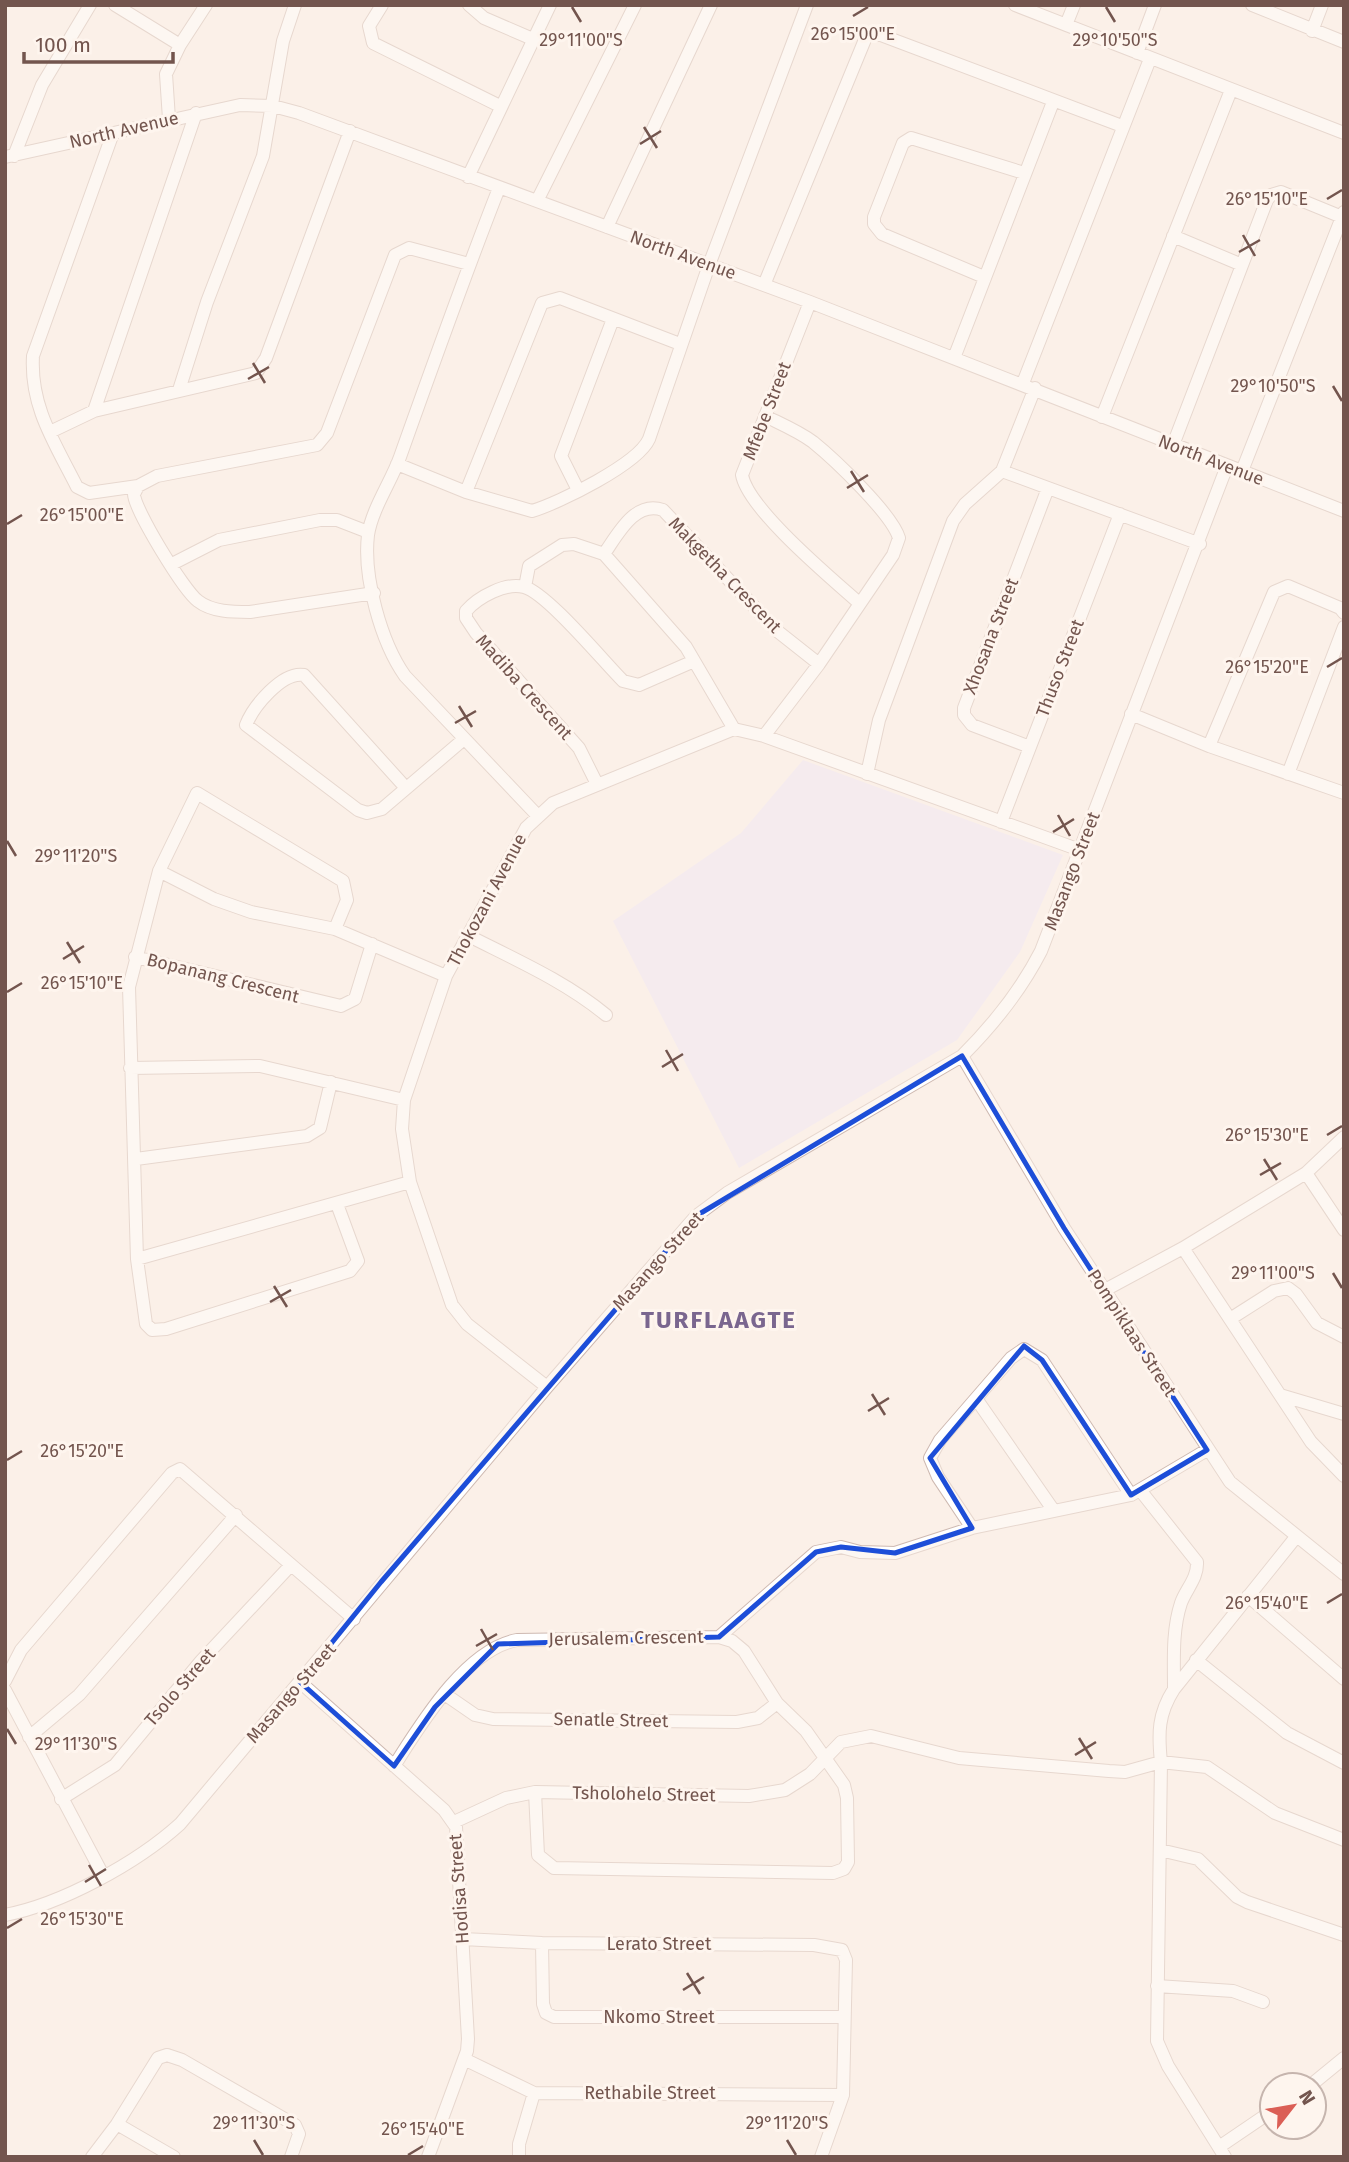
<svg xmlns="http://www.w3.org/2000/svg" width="1349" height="2162" font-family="'Fira Sans',sans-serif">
	<rect width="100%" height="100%" fill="#fbf0e8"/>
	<!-- education -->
	<path fill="#ede4f7" d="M803,760L1063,855L1020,952L957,1040L739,1168L613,921L741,833Z"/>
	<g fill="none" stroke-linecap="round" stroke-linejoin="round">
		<!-- minor casing -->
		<g stroke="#ceb9b1" stroke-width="14">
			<path id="minor" d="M115,5L180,45L206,5
				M382,5L369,26L373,43L500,106
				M469,5L484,18L535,40
				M1015,5L1344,133
				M1252,5L1344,42
				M1066,25L1074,5
				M1312,31L1322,5
				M1137,53L1155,5
				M169,119L166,74L180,45
				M113,133L33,356C30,407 55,443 77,487L89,493L138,486
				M14,156L42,85L90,5
				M5,157L240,105L273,106L299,113L810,302L1344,511
				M468,177L550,5
				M499,188C464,277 432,367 400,457C391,482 372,509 368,535C363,577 381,642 405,676L537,815
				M537,201L635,5
				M607,227L711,5
				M1173,236L1242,265
				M984,277L882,234L874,224V217L903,143L911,138L1024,173
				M764,285L866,37L878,34L1122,126
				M810,302L742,475C748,509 831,578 859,603
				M954,358L1053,102
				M1023,383L1150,59
				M179,390L207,302L263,156L283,41L295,5
				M94,411L196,113
				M1102,417L1231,90
				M50,432L94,411L256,373L266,358L350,131
				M1173,445L1267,200L1271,195L1281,192L1342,217
				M397,464L466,492L532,511C559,503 638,464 649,439L709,265L807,5
				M1002,471L1035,388
				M1242,471L1344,212
				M578,490L561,456L613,319
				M466,492L542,303L560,298L680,344
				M604,554C618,534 635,500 663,510L776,630L819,664
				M172,564L219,540L320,520H337L368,532
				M525,587L529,566L562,545L574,544L604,554L686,647L734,729
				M374,593L250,612C233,612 212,612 198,601C184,591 134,509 134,494L138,486L157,476L317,445L327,433L395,255L409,248L469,264
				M1131,714L1209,746L1344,793
				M764,736L819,664L893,555L899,538C892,514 834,459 813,442C798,431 781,424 765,416
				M1209,746L1274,592L1288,586L1340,608L1344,613
				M1030,747L972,725L964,715V708L1048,488
				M867,774L879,720L953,521L965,504L1002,471L1200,544
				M1288,774L1344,627
				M597,784L579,748L476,633L466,618V611C478,597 506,582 524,587C547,593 603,661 623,681L639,685L694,661
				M406,788L304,675C282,671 253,707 246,725L358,810L367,813L382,809L464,739
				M1001,822L1120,514
				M159,871L214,899L251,912L335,929L446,976
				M335,929L347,900L343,881L197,793L159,871L129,987L137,1259L146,1324L152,1330L166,1329L350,1271L358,1261L337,1204
				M467,935C514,959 565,981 606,1015
				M135,957L341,1006L355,999L372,944
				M962,1056L1064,1228L1230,1482L1344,1574
				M130,1068L260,1066L404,1100
				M136,1159L307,1136L320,1128L331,1082
				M1306,1173L1344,1230
				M1183,1248L1311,1442L1344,1476
				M137,1259L410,1182
				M1105,1290L1183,1248L1306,1173L1344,1137
				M1230,1319L1274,1291L1288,1288L1296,1294L1317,1323L1344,1337
				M547,1387L467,1324L452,1305L410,1182L402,1129L404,1100L446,976L526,828L553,803L734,729L764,736L1080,850
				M1280,1395L1344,1414
				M977,1400L1054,1511
				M1140,1490L1197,1562C1198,1578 1186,1589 1181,1603C1172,1630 1174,1661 1174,1688
				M972,1528L938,1477L930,1458L940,1440L1011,1358L1024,1349L1042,1360L1131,1495
				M1248,1596L1344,1679
				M719,1637L816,1552L841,1547L860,1552L895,1553L972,1528L1131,1495L1207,1450
				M1196,1660L1287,1733L1344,1763
				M5,1681L21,1650L172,1473L180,1469L354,1619
				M300,1682L444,1810L456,1827L468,2039L467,2051L428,2157
				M5,1690L103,1875
				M446,1695L475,1715L493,1719L737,1722L758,1718L777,1703
				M29,1737L79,1695L236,1515
				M394,1766C421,1724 465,1650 517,1640L719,1637L732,1641L744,1651L777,1703L806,1731L844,1785L847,1798L848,1862L844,1869L833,1873L554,1868L538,1855L535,1792
				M61,1799L115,1765L201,1661L291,1565
				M454,1822L506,1798L535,1792L749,1796L785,1790L810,1774L841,1742L871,1736L959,1758L1109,1771L1125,1772L1161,1762L1207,1767L1275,1813L1344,1840
				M1160,1850L1198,1859L1237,1897L1247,1902L1344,1935
				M5,1915C62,1904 137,1863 180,1824L547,1387L696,1216L727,1193L962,1056C994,1024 1020,992 1041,951L1227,466
				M463,1939L542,1943L814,1945L842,1950L846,1960L843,2095L821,2157
				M542,1943L543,2004L546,2013L554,2017H844
				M1157,1986L1233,1991L1263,2002
				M464,2059L534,2093L843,2095
				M1311,2085L1344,2058
				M117,2124L174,2157
				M1219,2147L1272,2111
				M92,2157L117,2124L158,2058L167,2055L182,2060L295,2125L299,2134L291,2157
				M519,2157V2144L534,2093
				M1225,2157L1168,2066L1157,2041L1161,1762C1158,1733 1158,1714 1174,1689L1296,1537"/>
		</g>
		<!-- minor -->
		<use href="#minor" stroke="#fff" stroke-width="12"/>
	</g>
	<!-- marked area -->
	<path d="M0 0H1349V2162H0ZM962,1056L1064,1228L1207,1450L1131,1495L1042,1360L1024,1346L930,1458L972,1528L895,1553L841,1547L816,1552L719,1637L498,1644L435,1707L394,1766L300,1682L381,1582L696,1216Z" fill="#fbf0e8" fill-opacity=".55" fill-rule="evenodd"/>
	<path fill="none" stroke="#1d4ed8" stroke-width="5" stroke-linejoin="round" d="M962,1056L1064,1228L1207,1450L1131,1495L1042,1360L1024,1346L930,1458L972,1528L895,1553L841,1547L816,1552L719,1637L498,1644L435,1707L394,1766L300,1682L381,1582L696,1216Z"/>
	<!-- ticks -->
	<path fill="none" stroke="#73554e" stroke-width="2.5" d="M572,7L581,22M1106,7L1115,22M853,16L868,7M644,127L657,148M640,144L661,131M1327,199L1342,190M1243,235L1255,256M1239,252L1260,240M253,363L265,383M248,379L269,367M1333,386L1342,401M851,471L864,492M847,488L868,475M7,524L22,515M1327,667L1342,658M459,706L472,727M455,723L476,711M1058,815L1070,836M1053,832L1074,819M7,841L16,856M67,942L80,963M63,959L84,946M7,992L22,983M666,1050L678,1071M662,1067L683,1054M1327,1135L1342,1126M1264,1159L1277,1180M1260,1175L1281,1163M1333,1273L1342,1288M274,1286L287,1307M270,1302L291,1290M872,1394L885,1415M868,1411L889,1398M7,1460L22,1451M1327,1603L1342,1594M481,1629L493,1650M476,1646L497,1634M7,1729L16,1744M1079,1738L1092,1759M1075,1755L1096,1742M89,1865L101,1886M85,1882L106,1869M7,1928L22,1919M687,1973L700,1994M683,1990L704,1977M254,2140L263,2155M787,2140L796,2155M408,2155L423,2146"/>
	<g text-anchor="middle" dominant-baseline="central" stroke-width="6" stroke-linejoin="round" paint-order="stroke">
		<!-- street labels -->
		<g font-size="18" fill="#73554e" stroke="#fef5ee">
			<text transform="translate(124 130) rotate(-13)">North Avenue</text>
			<text transform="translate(683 255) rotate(20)">North Avenue</text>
			<text transform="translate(767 411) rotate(-69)">Mfebe Street</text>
			<text transform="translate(1211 460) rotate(21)">North Avenue</text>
			<text transform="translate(725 575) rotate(46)">Makgetha Crescent</text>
			<text transform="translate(991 636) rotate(-69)">Xhosana Street</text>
			<text transform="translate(1060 668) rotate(-69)">Thuso Street</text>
			<text transform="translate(524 687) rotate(48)">Madiba Crescent</text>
			<text transform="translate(1072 871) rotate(-69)">Masango Street</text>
			<text transform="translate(487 900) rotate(-62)">Thokozani Avenue</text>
			<text transform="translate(223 978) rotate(14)">Bopanang Crescent</text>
			<text transform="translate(658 1261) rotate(-48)">Masango Street</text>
			<text transform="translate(1132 1333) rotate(57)">Pompiklaas Street</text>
			<text transform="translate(626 1638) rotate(-1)">Jerusalem Crescent</text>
			<text transform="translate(180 1687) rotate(-49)">Tsolo Street</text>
			<text transform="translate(291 1693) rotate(-49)">Masango Street</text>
			<text transform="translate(611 1720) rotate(1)">Senatle Street</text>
			<text transform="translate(644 1794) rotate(1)">Tsholohelo Street</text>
			<text transform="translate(459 1889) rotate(-94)">Hodisa Street</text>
			<text x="659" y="1944">Lerato Street</text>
			<text x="659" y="2017">Nkomo Street</text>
			<text x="650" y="2093">Rethabile Street</text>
		</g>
		<!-- district labels -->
		<g font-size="24" font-weight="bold" letter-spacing="2" fill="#7a668f" stroke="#fef5ee">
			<text x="719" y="1320">TURFLAAGTE</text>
		</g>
	</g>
	<g font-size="18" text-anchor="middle" fill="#73554e" stroke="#fef5ee" stroke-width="6" stroke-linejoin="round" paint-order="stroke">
		<text x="853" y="40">26°15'00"E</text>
		<text x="581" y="46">29°11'00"S</text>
		<text x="1115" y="46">29°10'50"S</text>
		<text x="1267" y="205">26°15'10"E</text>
		<text x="1273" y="392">29°10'50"S</text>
		<text x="82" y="521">26°15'00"E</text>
		<text x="1267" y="673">26°15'20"E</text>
		<text x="76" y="862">29°11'20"S</text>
		<text x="82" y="989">26°15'10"E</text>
		<text x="1267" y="1141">26°15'30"E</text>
		<text x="1273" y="1279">29°11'00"S</text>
		<text x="82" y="1457">26°15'20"E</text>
		<text x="1267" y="1609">26°15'40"E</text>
		<text x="76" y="1750">29°11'30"S</text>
		<text x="82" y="1925">26°15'30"E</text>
		<text x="254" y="2129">29°11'30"S</text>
		<text x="787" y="2129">29°11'20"S</text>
		<text x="423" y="2135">26°15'40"E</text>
	</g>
	<!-- border -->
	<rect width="1349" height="2162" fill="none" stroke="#73554e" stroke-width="14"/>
	<!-- north arrow -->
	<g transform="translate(1293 2106) rotate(59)"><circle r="33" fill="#fef5ee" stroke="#c6b5ae" stroke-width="2"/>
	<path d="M0-5L12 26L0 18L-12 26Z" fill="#db5f56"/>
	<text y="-10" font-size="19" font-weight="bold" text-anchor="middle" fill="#73554e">N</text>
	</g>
	<!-- scale -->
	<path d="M24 52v10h149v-10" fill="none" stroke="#73554e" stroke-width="3.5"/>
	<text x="35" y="52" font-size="21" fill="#73554e" stroke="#fef5ee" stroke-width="5" paint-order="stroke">100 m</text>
</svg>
